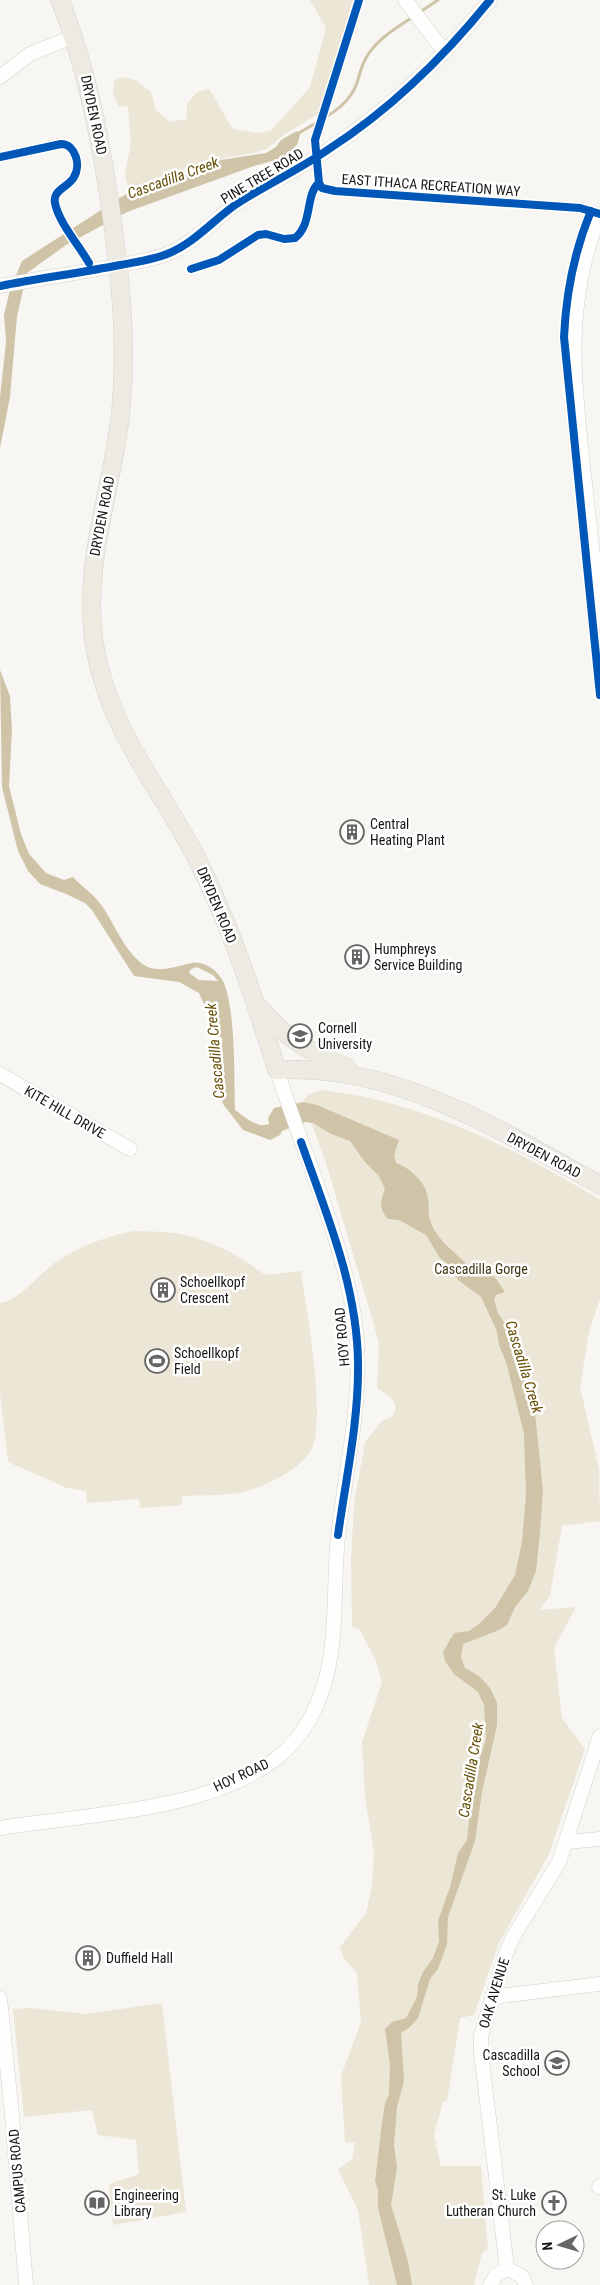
<svg xmlns="http://www.w3.org/2000/svg" width="600" height="2285" font-family="'Roboto Condensed',sans-serif">
	<rect width="100%" height="100%" fill="#f7f6f3"/>
	<!-- green -->
	<path fill="#ece6d6" d="M310,0H353L325,101L320,113L285,134L268,148L254,153L227,157L129,192L125,174L131,143L128,107L119,106L113,95L114,81L122,77L137,81L151,92L156,110L170,122L187,119V104L197,92L209,89L233,129L256,133L270,131L288,112L310,87L326,28Z
		M321,1090C341,1093 362,1095 381,1101C458,1120 533,1159 600,1200V1299L589,1332L580,1387L599,1469L600,1521L562,1526L550,1596L539,1610L576,1607L554,1648L562,1718L585,1749L549,1854L499,1943L474,2015L460,2018L447,2101L443,2102L434,2135L441,2166H481L488,2249L482,2253L474,2285H369L358,2210L338,2170L352,2159L355,2143L345,2142L341,2076L361,2022L357,1973L343,1957L340,1947L366,1913L372,1886L374,1853L365,1797L362,1742L382,1682L376,1661L360,1630L352,1626L351,1560L354,1504L365,1442L382,1421L393,1416L396,1408L393,1399L377,1388L379,1345L374,1325L326,1163L303,1100L309,1094Z
		M134,1231C150,1232 166,1231 181,1234C211,1240 242,1257 265,1275L301,1271C306,1306 328,1425 310,1452C297,1471 269,1484 247,1491C231,1496 200,1495 182,1496V1505L140,1508L139,1499L87,1503L86,1491L67,1488L8,1462L0,1393V1303C21,1300 40,1272 59,1260C82,1245 107,1236 134,1231Z
		M162,2003L186,2212L113,2225L109,2184L139,2174L136,2140L98,2135L92,2110L24,2117L13,2009L31,2008L86,2014Z"/>
	<!-- water -->
	<path fill="#cfc4a7" fill-rule="evenodd" d="M297,131L300,135L297,145L278,162L272,161L254,166L127,212L66,245L27,273L17,316L10,397L0,448V397L6,342L4,315L10,290L22,261L126,194L188,174L221,160L266,153L276,147L281,140Z
		M0,670L10,696L12,731L9,786L21,834L29,854L46,873L64,880L73,877C82,887 94,894 102,906C115,925 123,948 141,963C156,975 176,966 192,963C204,960 218,971 223,981C236,1009 234,1078 235,1110C244,1116 257,1129 269,1124L268,1118L274,1108L303,1102L317,1105L399,1140L394,1155L396,1163C410,1168 426,1182 428,1198C430,1214 426,1215 435,1231C445,1247 460,1256 472,1270C492,1271 494,1275 505,1292L496,1295L494,1300L498,1313L512,1334L525,1383L534,1404L543,1490L540,1533L536,1571L528,1591L515,1607L507,1625L499,1630L463,1644L461,1658L465,1668L479,1676L490,1688L497,1703V1725L482,1792L475,1841L448,1917L447,1944L438,1969L430,1979L418,2018L410,2027L401,2033L404,2081L397,2107L394,2145L397,2167L391,2205L408,2261L412,2285H397L378,2208V2190L375,2181L382,2123L385,2104L389,2094L390,2064L385,2029L392,2022L406,2018L417,1997L418,1984L423,1972L433,1958L439,1941L438,1921L450,1887L458,1853L467,1840L473,1778L486,1739L484,1705L478,1692L454,1674L445,1661L443,1652L454,1633L469,1631L479,1624L495,1608L515,1575L522,1542L526,1495L524,1434L506,1362L499,1345L497,1331L481,1297L458,1280L451,1267L440,1258L426,1235L399,1220L388,1219C379,1209 380,1202 385,1189L379,1176L365,1162L350,1141L331,1134L313,1123L305,1122L282,1131L280,1135L270,1140L243,1130L223,1104L220,1090L223,1077L221,1068L222,1038L218,1035L199,993L179,982L134,976L92,910L85,903L66,894L40,884L28,871L18,851L2,787ZM197,967L213,975L218,981L199,980L189,973L191,969Z"/>
	<g fill="none" stroke-linecap="round" stroke-linejoin="round">
		<!-- stream -->
		<path stroke="#cfc4a7" stroke-width="3" d="M420,12L438,0
			M296,135C314,123 341,112 352,93C358,85 359,73 363,64C372,42 393,30 413,17"/>
		<!-- minor casing -->
		<g stroke="#d3d2cf" stroke-width="15">
			<path id="minor" d="M405,0L444,51
				M0,77L30,54L75,36
				M600,214C564,302 574,376 583,467C589,519 595,570 600,622
				M0,286C40,278 80,273 120,265C136,262 152,260 167,254C195,243 214,219 238,203C268,184 300,169 329,149C391,109 444,57 490,0
				M0,1074L130,1149
				M0,1828C84,1814 208,1812 277,1758C302,1738 316,1713 325,1682C338,1635 333,1585 338,1537C346,1463 366,1390 354,1316C340,1231 302,1151 277,1070
				M567,1842L600,1839
				M492,1997L600,1984
				M0,1998L12,2115L26,2285
				M599,2187L600,2186
				M507,2269L481,2052V2036L505,1956L513,1937L559,1862L600,1736
				M490,2285L496,2275L507,2269L522,2276L526,2285"/>
		</g>
		<!-- major casing -->
		<g stroke="#d2d2d1" stroke-width="19">
			<path id="major" d="M60,0C88,72 101,142 112,218C121,283 127,343 121,409C113,491 81,564 95,648C110,733 160,786 197,859C231,926 254,998 277,1070C395,1063 501,1131 600,1185
				M261,1009C287,1040 311,1052 347,1068"/>
		</g>
		<!-- minor -->
		<use href="#minor" stroke="#fefefd" stroke-width="14"/>
		<!-- major -->
		<use href="#major" stroke="#edeae2" stroke-width="18"/>
		<!-- cycleway casing -->
		<g stroke="#fff" stroke-width="11">
			<path id="cycleway" d="M0,157L61,144C76,144 81,166 74,177C69,187 52,190 55,203C58,221 80,247 89,263
				M319,183L322,188L335,191L580,208L600,214
				M319,183L315,140L359,0
				M591,211C574,252 566,292 564,337L600,695
				M191,269L219,260L258,235L266,234L284,239L295,238C313,224 305,194 319,183
				M0,286C40,278 80,273 120,265C136,262 152,260 167,254C195,243 214,219 238,203C268,184 300,169 329,149C391,109 444,57 490,0
				M301,1142C326,1213 357,1285 358,1362C359,1420 346,1478 338,1535"/>
		</g>
		<!-- cycleway -->
		<use href="#cycleway" stroke="#0057b8" stroke-width="8"/>
	</g>
	<!-- icons -->
	<defs>
		<g id="building-ring" transform="scale(1.25)"><circle r="9.5" fill="#fff" stroke="#666563" stroke-width="1.5"/><path d="M-4-6H4V6H1V3H-1V6H-4ZM-2.5-4.3h1.7v1.8h-1.7ZM.8-4.3h1.7v1.8H.8ZM-2.5-1h1.7V.8h-1.7ZM.8-1h1.7V.8H.8Z" fill="#666563"/></g>
		<g id="university-ring" transform="scale(1.25)"><circle r="9.5" fill="#fff" stroke="#666563" stroke-width="1.5"/><path d="M0-5L7-2L0 1L-7-2ZM-4 1L0 2.5L4 1V4Q0 6-4 4Z" fill="#666563"/></g>
		<g id="stadium-ring" transform="scale(1.25)"><circle r="9.5" fill="#fff" stroke="#666563" stroke-width="1.5"/><path d="M0-5a6.5 5 0 1 0 0 10a6.5 5 0 1 0 0-10ZM-3.5-1.8h7v3.6h-7Z" fill="#666563"/></g>
		<g id="school-ring" transform="scale(1.25)"><circle r="9.5" fill="#fff" stroke="#666563" stroke-width="1.5"/><path d="M0-5L7-2L0 1L-7-2ZM-4 1L0 2.5L4 1V4Q0 6-4 4Z" fill="#666563"/></g>
		<g id="library-ring" transform="scale(1.25)"><circle r="9.5" fill="#fff" stroke="#666563" stroke-width="1.5"/><path d="M-6-4Q-3-5.5-.7-3.5V5Q-3 3-6 4ZM6-4Q3-5.5 .7-3.5V5Q3 3 6 4Z" fill="#666563"/></g>
		<g id="church-ring" transform="scale(1.25)"><circle r="9.5" fill="#fff" stroke="#666563" stroke-width="1.5"/><path d="M-1.2-6h2.4v3.5h3.3v2.4h-3.3V6h-2.4V-.1h-3.3v-2.4h3.3Z" fill="#666563"/></g>
	</defs>
	<g fill-rule="evenodd">
		<use href="#building-ring" x="352" y="832"/>
		<use href="#building-ring" x="357" y="957"/>
		<use href="#university-ring" x="300" y="1036"/>
		<use href="#building-ring" x="163" y="1290"/>
		<use href="#stadium-ring" x="157" y="1361"/>
		<use href="#building-ring" x="88" y="1958"/>
		<use href="#school-ring" x="557" y="2063"/>
		<use href="#library-ring" x="97" y="2203"/>
		<use href="#church-ring" x="554" y="2203"/>
	</g>
	<g text-anchor="middle" dominant-baseline="central" stroke-width="5" stroke-linejoin="round" paint-order="stroke">
		<!-- street labels -->
		<g font-size="14" fill="#181715" stroke="#fff">
			<text transform="translate(94 115) rotate(78)">DRYDEN ROAD</text>
			<text transform="translate(262 176) rotate(-31)">PINE TREE ROAD</text>
			<text transform="translate(431 185) rotate(4)">EAST ITHACA RECREATION WAY</text>
			<text transform="translate(102 516) rotate(-79)">DRYDEN ROAD</text>
			<text transform="translate(217 905) rotate(67)">DRYDEN ROAD</text>
			<text transform="translate(65 1112) rotate(30)">KITE HILL DRIVE</text>
			<text transform="translate(544 1155) rotate(28)">DRYDEN ROAD</text>
			<text transform="translate(342 1337) rotate(-95)">HOY ROAD</text>
			<text transform="translate(241 1775) rotate(-25)">HOY ROAD</text>
			<text transform="translate(494 1993) rotate(-73)">OAK AVENUE</text>
			<text transform="translate(17 2171) rotate(-95)">CAMPUS ROAD</text>
		</g>
		<!-- poi labels -->
		<g font-size="14" fill="#181715" stroke="#fff" text-anchor="start">
			<text x="370" y="824">Central<tspan x="370" dy="16">Heating Plant</tspan></text>
			<text x="374" y="949">Humphreys<tspan x="374" dy="16">Service Building</tspan></text>
			<text x="318" y="1028">Cornell<tspan x="318" dy="16">University</tspan></text>
			<text x="180" y="1282">Schoellkopf<tspan x="180" dy="16">Crescent</tspan></text>
			<text x="174" y="1353">Schoellkopf<tspan x="174" dy="16">Field</tspan></text>
			<text x="106" y="1958">Duffield Hall</text>
			<text x="540" y="2055" text-anchor="end">Cascadilla<tspan x="540" dy="16">School</tspan></text>
			<text x="114" y="2195">Engineering<tspan x="114" dy="16">Library</tspan></text>
			<text x="536" y="2195" text-anchor="end">St. Luke<tspan x="536" dy="16">Lutheran Church</tspan></text>
		</g>
		<!-- park labels -->
		<g font-size="14" fill="#3f3211" stroke="#fff">
			<text x="481" y="1269">Cascadilla Gorge</text>
		</g>
		<!-- water labels -->
		<g font-size="15" font-style="italic" fill="#664f06" stroke="#fff">
			<text transform="translate(173 178) rotate(-20)">Cascadilla Creek</text>
			<text transform="translate(215 1051) rotate(-95)">Cascadilla Creek</text>
			<text transform="translate(524 1367) rotate(73)">Cascadilla Creek</text>
			<text transform="translate(471 1770) rotate(-81)">Cascadilla Creek</text>
		</g>
	</g>
	<!-- north arrow -->
	<g transform="translate(560 2245) rotate(265)"><circle r="24" fill="#ffffff" stroke="#a3a2a1"/>
	<path d="M0-4L9 19L0 12L-9 19Z" fill="#666563"/>
	<text y="-8" font-size="14" font-weight="bold" text-anchor="middle" fill="#181715">N</text>
	</g>
</svg>
